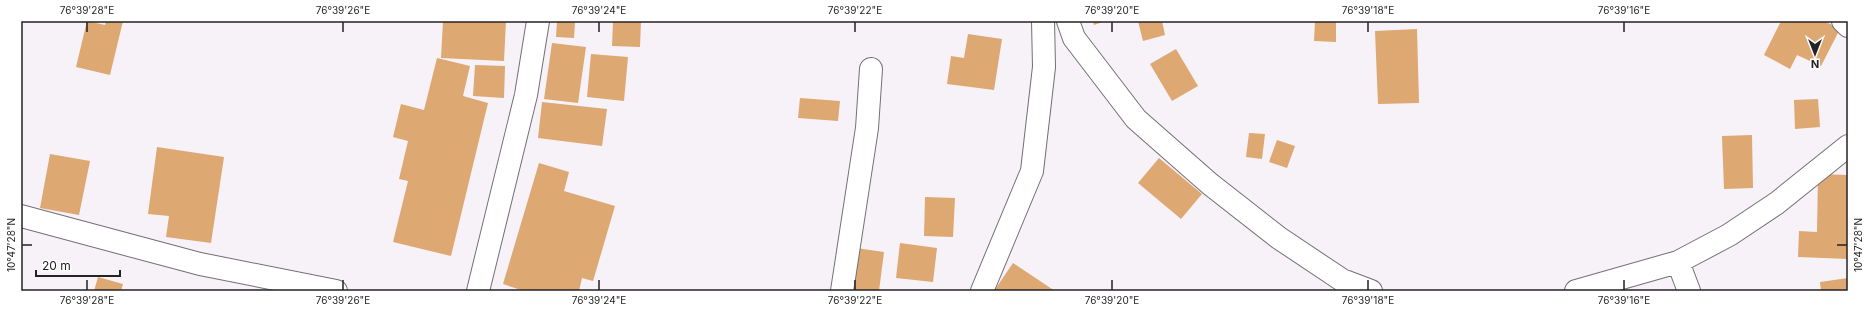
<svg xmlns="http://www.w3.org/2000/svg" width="1869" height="312" font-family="Inter,sans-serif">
	<rect width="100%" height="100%" fill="#f7f1f8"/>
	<!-- building -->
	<path fill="#dda872" d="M87,21L105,25L106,21H123L110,75L76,67Z
		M443,21H506L504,61L441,58Z
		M557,21L575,22L574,38L556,37Z
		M613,21H641L640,47L612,46Z
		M1093,21H1105L1094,25Z
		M1138,21H1162L1165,35L1143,41Z
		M1315,21H1336V42L1314,41Z
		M1781,21H1824L1840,29L1821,66L1797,55L1790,69L1764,55Z
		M1417,29L1419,103L1378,104L1375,31Z
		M968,34L1002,39L994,90L947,84L951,56L964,58Z
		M552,43L586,47L578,103L544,99Z
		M1176,49L1198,86L1172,101L1150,64Z
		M591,54L628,57L624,101L587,97Z
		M437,58L470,66L463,96L488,103L451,256L393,242L408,181L399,179L408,141L393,137L401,104L424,110Z
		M475,65L505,66L504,98L473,96Z
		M800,98L840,101L838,121L798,118Z
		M1818,99L1820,127L1795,129L1794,100Z
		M542,102L607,109L602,146L538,138Z
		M1249,133L1265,134L1262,159L1246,157Z
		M1752,135L1753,188L1724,189L1722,136Z
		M1277,140L1295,146L1287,168L1269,162Z
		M157,147L224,157L211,243L166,237L169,216L148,214Z
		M50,154L90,161L79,215L40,208Z
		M1159,158L1202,194L1181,219L1138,183Z
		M539,163L569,172L564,191L615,206L593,281L582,278L579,291H524L503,284Z
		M1818,174L1848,175V259L1798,257L1799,231L1817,232Z
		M925,197L955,198L953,237L924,236Z
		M900,243L937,248L933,282L896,278Z
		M849,247L884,252L879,291H843Z
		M1013,263L1055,291H994Z
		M98,277L123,284L121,291H94Z
		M1848,278V291H1821L1820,282Z"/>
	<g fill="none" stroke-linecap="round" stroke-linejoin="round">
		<!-- minor casing -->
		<g stroke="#746f75" stroke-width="24">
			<path id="minor" d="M1068,21L1074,38L1136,119L1210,184L1279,238L1342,280L1371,291
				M1843,21L1848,26
				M21,216L200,264L336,291
				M1678,262L1689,291
				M478,291L526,95L538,21
				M842,291L867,128L871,69
				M982,291L1032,171L1044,67L1043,21
				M1576,291L1678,262L1729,235L1777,203L1848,146"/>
		</g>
		<!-- minor -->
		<use href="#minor" stroke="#fff" stroke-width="22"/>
	</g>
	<!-- ticks -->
	<path fill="none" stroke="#242225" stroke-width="1.5" d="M87,22V32M343,22V32M599,22V32M855,22V32M1112,22V32M1368,22V32M1624,22V32M22,245H32M1837,245H1847M87,280V290M343,280V290M599,280V290M855,280V290M1112,280V290M1368,280V290M1624,280V290"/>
	<!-- border -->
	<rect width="1869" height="312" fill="none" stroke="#ffffff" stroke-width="44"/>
	<!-- north arrow -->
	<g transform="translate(1815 54) rotate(180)" stroke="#ffffff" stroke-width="3" paint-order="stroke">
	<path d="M0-3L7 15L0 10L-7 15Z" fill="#242225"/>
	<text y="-6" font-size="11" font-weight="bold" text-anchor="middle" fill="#242225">N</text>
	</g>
	<!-- scale -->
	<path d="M36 270v6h84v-6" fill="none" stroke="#242225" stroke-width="2"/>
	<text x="42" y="270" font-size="12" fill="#242225" stroke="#ffffff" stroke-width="3" paint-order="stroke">20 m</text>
	<rect x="22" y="22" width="1825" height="268" fill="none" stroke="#242225" stroke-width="1.5"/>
	<g font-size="10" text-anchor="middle" fill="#242225">
		<text x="87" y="14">76°39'28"E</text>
		<text x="343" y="14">76°39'26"E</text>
		<text x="599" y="14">76°39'24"E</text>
		<text x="855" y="14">76°39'22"E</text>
		<text x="1112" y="14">76°39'20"E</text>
		<text x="1368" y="14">76°39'18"E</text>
		<text x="1624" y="14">76°39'16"E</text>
		<text transform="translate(1858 245) rotate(-90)" y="4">10°47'28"N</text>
		<text transform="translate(11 245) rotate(-90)" y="4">10°47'28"N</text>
		<text x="87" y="304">76°39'28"E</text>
		<text x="343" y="304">76°39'26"E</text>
		<text x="599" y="304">76°39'24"E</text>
		<text x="855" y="304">76°39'22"E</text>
		<text x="1112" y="304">76°39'20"E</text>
		<text x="1368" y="304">76°39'18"E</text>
		<text x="1624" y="304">76°39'16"E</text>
	</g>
</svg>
